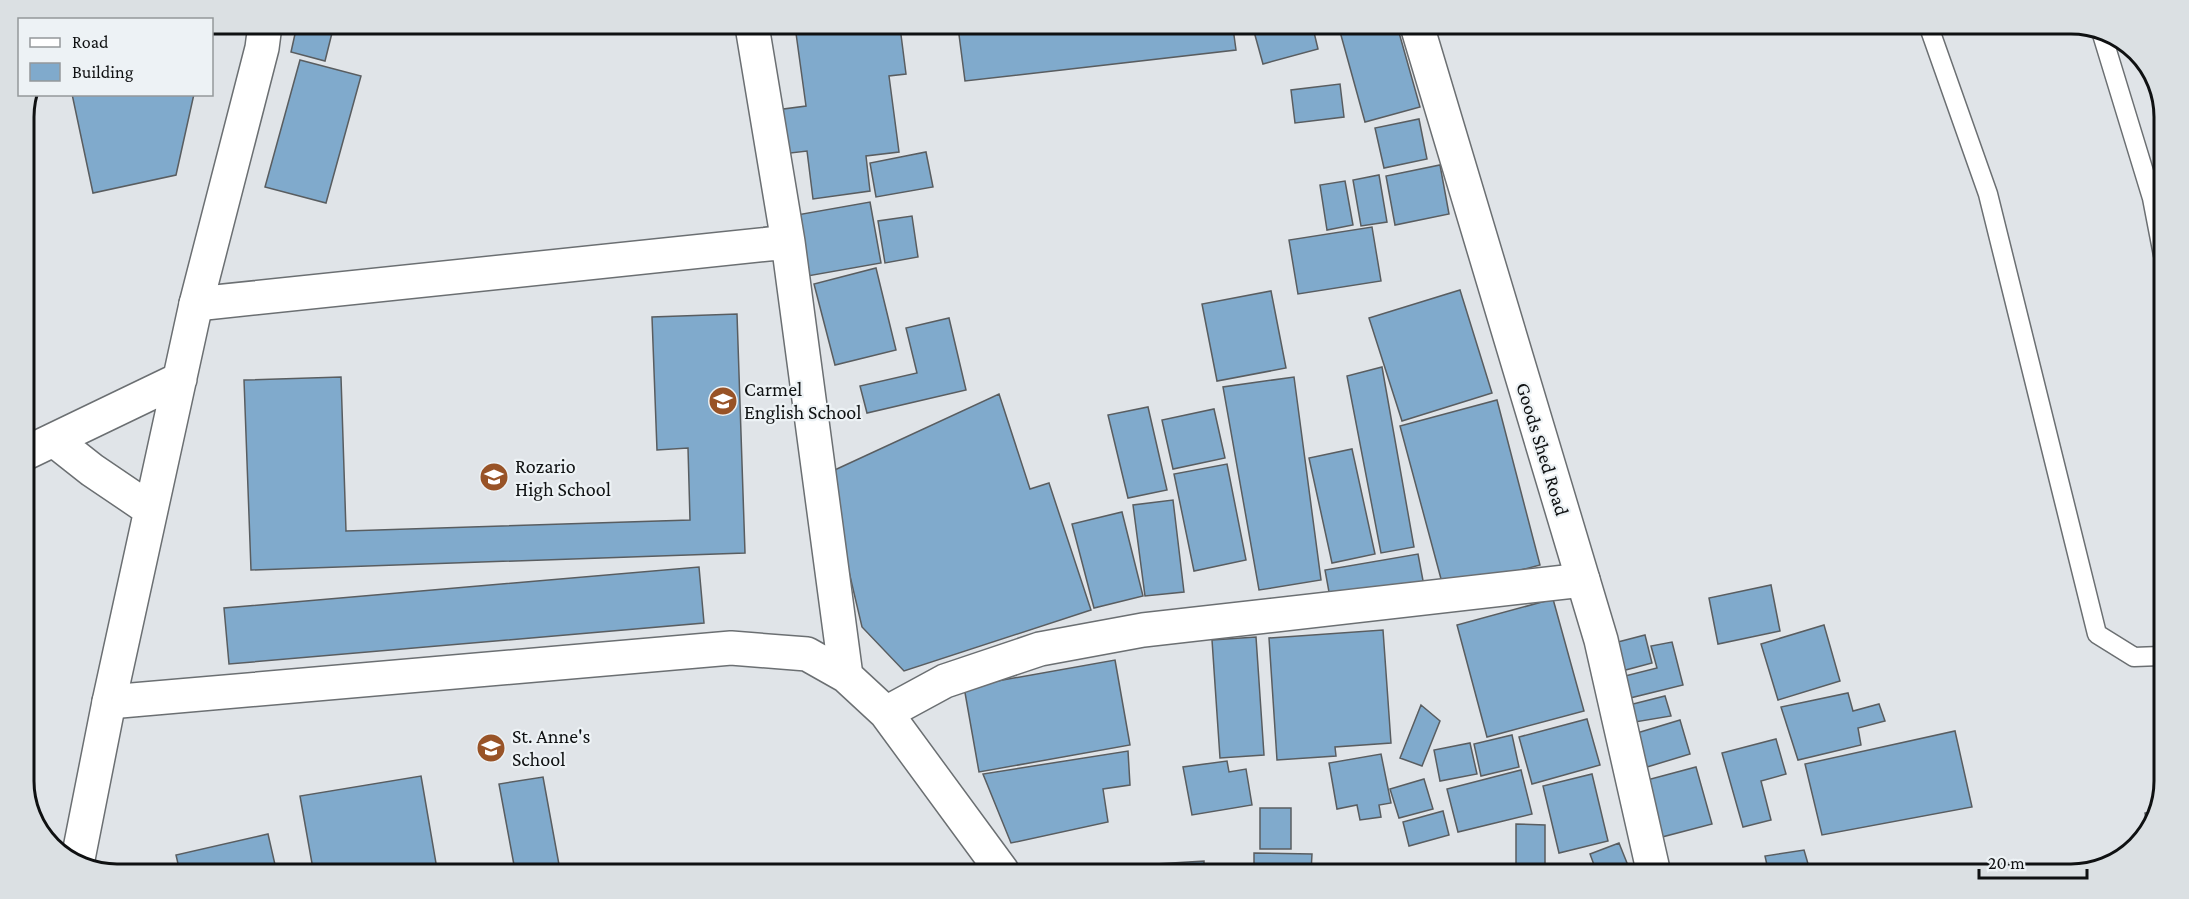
<svg xmlns="http://www.w3.org/2000/svg" width="2189" height="899" font-family="'Crimson Pro',serif">
	<rect width="100%" height="100%" fill="#e0e4e8"/>
	<!-- building -->
	<path fill="#80aacc" stroke="#595d60" stroke-width="1.5" d="M297,25H334L325,61L291,52Z
		M795,26L900,27L906,74L889,76L899,152L866,156L870,191L813,199L807,151L782,154L776,110L806,106Z
		M958,27L1233,28L1236,50L965,81Z
		M1253,28H1313L1318,49L1263,64Z
		M1339,28L1398,29L1420,107L1365,122Z
		M300,60L361,76L326,203L265,187Z
		M1340,84L1344,117L1295,123L1291,90Z
		M72,94H194L176,175L93,193Z
		M1419,119L1427,159L1384,168L1375,128Z
		M926,152L933,187L876,197L870,163Z
		M1440,165L1449,214L1395,225L1386,176Z
		M1379,175L1387,222L1361,226L1353,180Z
		M1345,181L1353,225L1327,230L1320,185Z
		M870,202L881,263L802,277L791,216Z
		M912,216L918,257L885,263L878,221Z
		M1372,227L1381,281L1298,294L1289,240Z
		M876,268L896,350L835,365L814,284Z
		M1460,290L1492,393L1402,421L1369,318Z
		M1271,291L1286,368L1217,381L1202,304Z
		M737,314L745,553L251,570L244,380L341,377L346,531L690,520L688,448L657,450L652,317Z
		M949,318L966,390L867,413L860,386L917,373L906,328Z
		M1382,367L1414,547L1381,553L1347,376Z
		M1294,377L1321,580L1259,590L1223,387Z
		M999,394L1030,489L1049,483L1091,610L904,671L862,627L826,474Z
		M1497,400L1540,565L1444,590L1400,426Z
		M1148,407L1167,490L1128,498L1108,415Z
		M1214,409L1225,458L1173,469L1162,420Z
		M1352,449L1375,554L1332,563L1309,458Z
		M1227,464L1246,560L1194,571L1174,474Z
		M1173,500L1184,592L1145,596L1133,505Z
		M1122,512L1143,596L1094,608L1072,524Z
		M1418,554L1424,586L1331,603L1325,570Z
		M699,567L704,623L229,664L224,608Z
		M1771,585L1780,631L1718,644L1709,598Z
		M1553,599L1584,711L1487,737L1457,625Z
		M1824,625L1840,681L1778,700L1761,644Z
		M1383,630L1391,743L1335,747L1336,756L1277,760L1269,638Z
		M1645,635L1652,663L1618,672L1610,644Z
		M1256,637L1264,755L1220,758L1212,640Z
		M1672,642L1683,685L1630,698L1625,676L1657,668L1651,646Z
		M1115,660L1130,745L979,772L964,687Z
		M1848,693L1853,711L1879,704L1885,721L1858,728L1861,745L1798,760L1781,707Z
		M1665,696L1671,716L1635,722L1629,705Z
		M1421,705L1440,721L1422,766L1400,758Z
		M1587,719L1600,765L1532,784L1519,737Z
		M1680,720L1690,754L1647,767L1637,733Z
		M1955,731L1972,807L1822,835L1805,764Z
		M1512,735L1519,767L1481,776L1474,744Z
		M1776,739L1786,774L1761,781L1771,820L1743,827L1722,753Z
		M1470,743L1477,774L1440,781L1434,750Z
		M1128,751L1130,785L1103,789L1108,822L1011,843L983,774Z
		M1381,754L1391,803L1379,805L1381,817L1360,820L1357,805L1337,809L1329,763Z
		M1227,761L1229,772L1246,769L1252,805L1192,815L1183,767Z
		M1696,767L1712,824L1662,837L1647,780Z
		M1521,770L1532,814L1458,832L1447,789Z
		M1592,774L1608,841L1559,853L1543,786Z
		M421,776L437,869H313L300,796Z
		M543,777L560,870L489,869L514,865L499,784Z
		M1424,779L1433,809L1399,818L1390,789Z
		M1260,808H1291V849H1260Z
		M2158,810V817L2148,829L2145,813Z
		M1443,811L1449,835L1409,846L1403,822Z
		M1516,824L1545,825V873H1516Z
		M268,834L276,869L179,868L176,855Z
		M1619,843L1631,873H1597L1590,854Z
		M1804,850L1811,874H1769L1765,856Z
		M1254,853L1312,854L1311,872H1254Z
		M1204,861V872H1106V867Z
		M1739,864L1742,874H1711L1710,872Z
		M1412,865L1415,873H1392Z
		M1983,868L1984,875H1944Z"/>
	<g fill="none" stroke-linecap="round" stroke-linejoin="round">
		<!-- lane casing -->
		<g stroke="#6b6f72" stroke-width="21">
			<path id="lane" d="M1930,30L1988,194L2097,634L2134,657L2160,656
				M2101,31L2152,198L2163,255"/>
		</g>
		<!-- street casing -->
		<g stroke="#6b6f72" stroke-width="36">
			<path id="street" d="M788,242L846,676
				M196,304L788,242L752,26
				M109,702L731,648L807,654L846,676L886,713L1002,871
				M886,713L945,681L1040,649L1143,630L1583,580"/>
		</g>
		<!-- secondary casing -->
		<g stroke="#6b6f72" stroke-width="36">
			<path id="secondary" d="M1418,29L1601,640L1654,874
				M54,440L92,470L151,510
				M24,454L180,379
				M77,864L109,702L196,304L262,48L265,25"/>
		</g>
		<!-- lane -->
		<use href="#lane" stroke="#fff" stroke-width="18"/>
		<!-- street -->
		<use href="#street" stroke="#fff" stroke-width="33"/>
		<!-- secondary -->
		<use href="#secondary" stroke="#fff" stroke-width="33"/>
	</g>
	<!-- icons -->
	<defs>
		<g id="school-disc" transform="scale(1.5)"><circle r="9.5" fill="#985327" stroke="#edf2f5"/><path d="M0-5L7-2L0 1L-7-2ZM-4 1L0 2.5L4 1V4Q0 6-4 4Z" fill="#fff"/></g>
	</defs>
	<g fill-rule="evenodd">
		<use href="#school-disc" x="723" y="401"/>
		<use href="#school-disc" x="494" y="477"/>
		<use href="#school-disc" x="491" y="748"/>
	</g>
	<g text-anchor="middle" dominant-baseline="central" stroke-width="4.5" stroke-linejoin="round" paint-order="stroke">
		<!-- poi labels -->
		<g font-size="20" fill="#0f1112" stroke="#edf2f5" text-anchor="start">
			<text x="744" y="389">Carmel<tspan x="744" dy="23">English School</tspan></text>
			<text x="515" y="466">Rozario<tspan x="515" dy="23">High School</tspan></text>
			<text x="512" y="736">St. Anne's<tspan x="512" dy="23">School</tspan></text>
		</g>
		<!-- street labels -->
		<g font-size="20" fill="#0f1112" stroke="#edf2f5">
			<text transform="translate(1543 449) rotate(73)">Goods Shed Road</text>
		</g>
	</g>
	<!-- crop -->
	<path d="M0 0H2189V899H0ZM117 34H2071A83 83 0 0 1 2154 117V781A83 83 0 0 1 2071 864H117A83 83 0 0 1 34 781V117A83 83 0 0 1 117 34Z" fill="#dbe0e3" fill-rule="evenodd"/>
	<path fill="none" stroke="#0f1112" stroke-width="3" d="M117 34H2071A83 83 0 0 1 2154 117V781A83 83 0 0 1 2071 864H117A83 83 0 0 1 34 781V117A83 83 0 0 1 117 34Z"/>
	<!-- legend -->
	<rect x="18" y="18" width="195" height="78" fill="#edf2f5" stroke="#94989a" stroke-width="1.5"/>
	<rect x="30" y="38" width="30" height="9" fill="#ffffff" stroke="#94989a" stroke-width="1.5"/>
	<text x="72" y="48" font-size="18" fill="#0f1112">Road</text>
	<rect x="30" y="63" width="30" height="18" fill="#80aacc" stroke="#94989a" stroke-width="1.5"/>
	<text x="72" y="78" font-size="18" fill="#0f1112">Building</text>
	<!-- scale -->
	<path d="M1979 869v9h108v-9" fill="none" stroke="#0f1112" stroke-width="3"/>
	<text x="1988" y="869" font-size="18" fill="#0f1112" stroke="#edf2f5" stroke-width="4.5" paint-order="stroke">20 m</text>
</svg>
